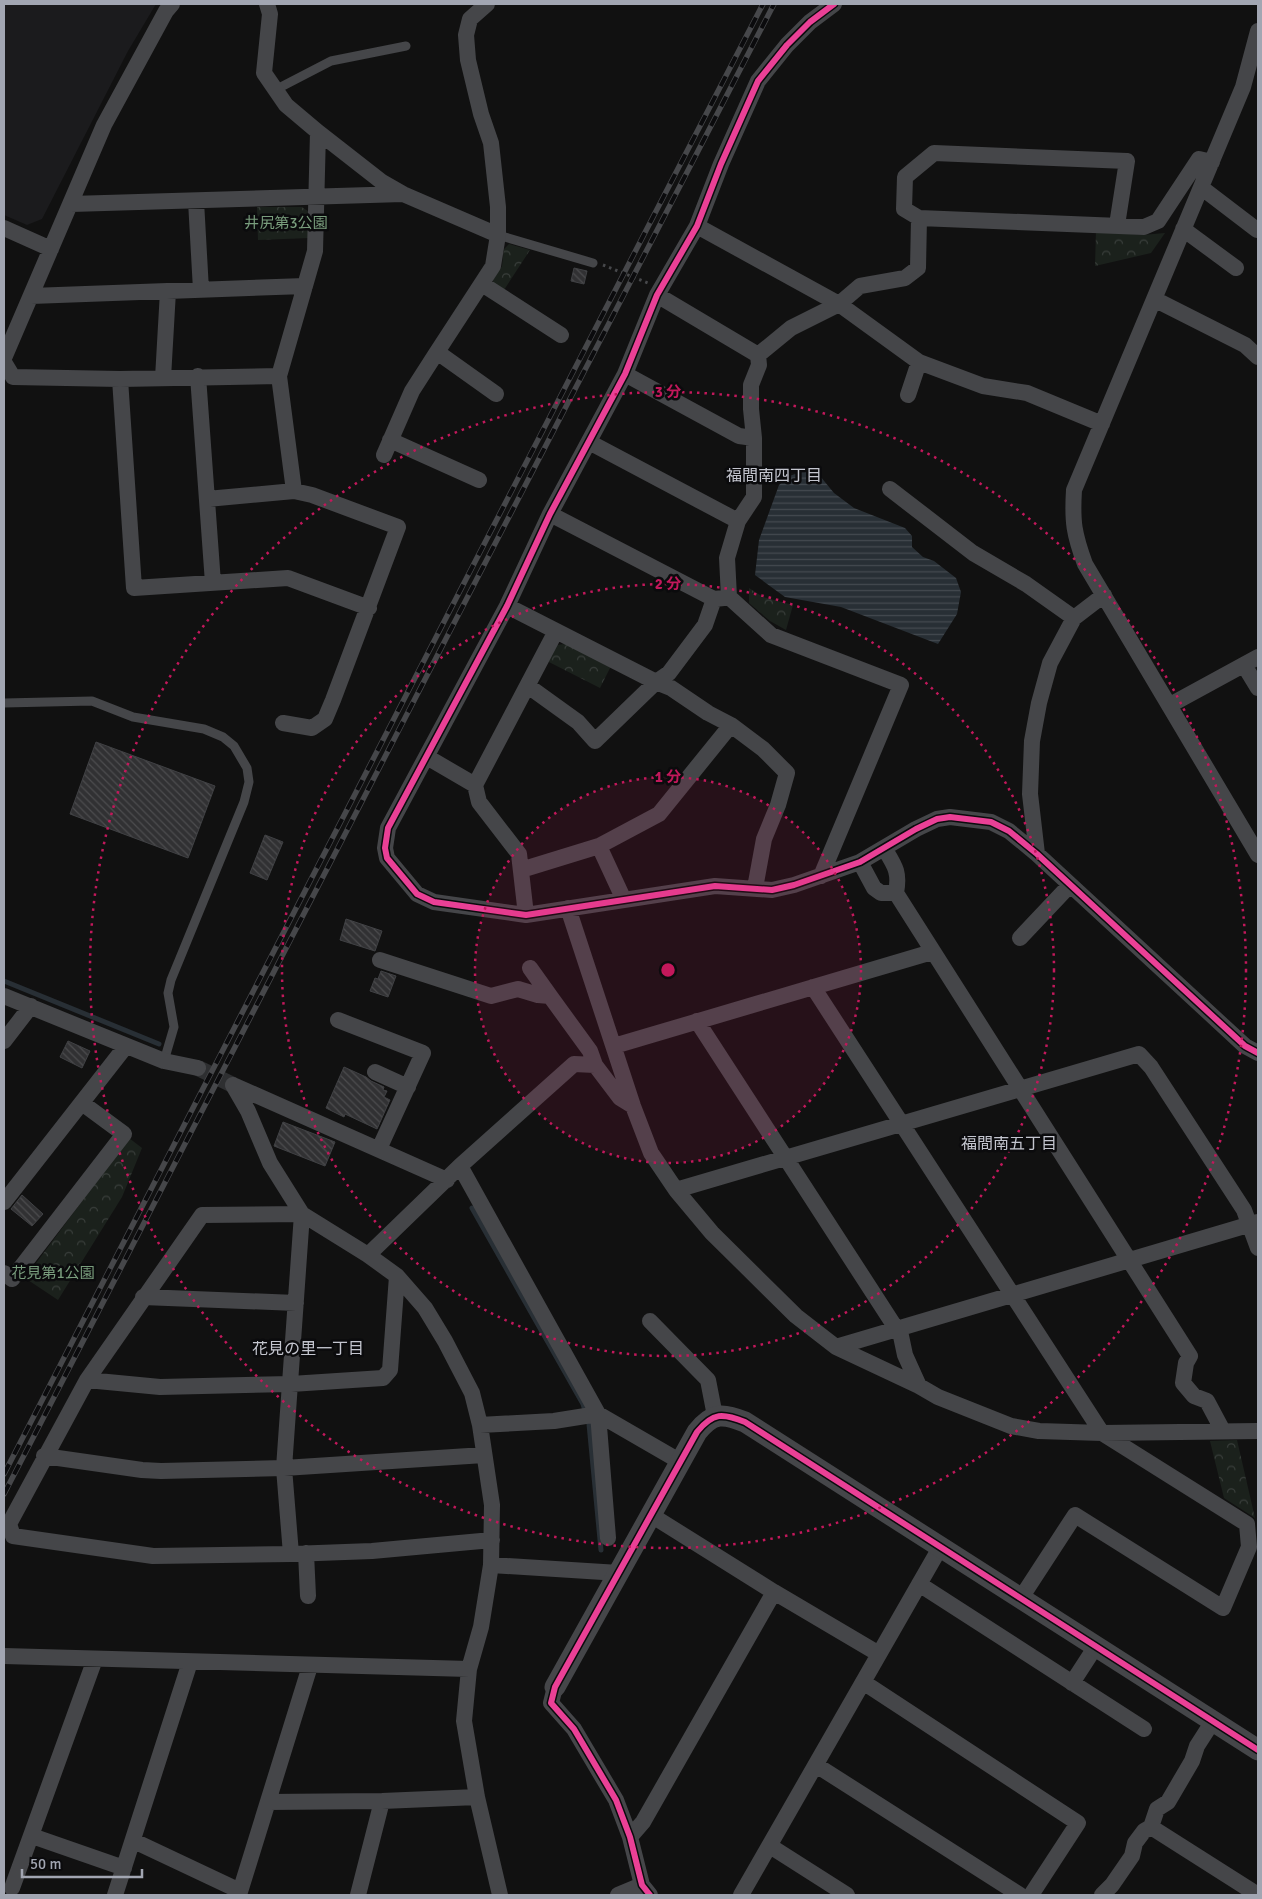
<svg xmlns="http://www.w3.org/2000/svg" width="1262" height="1899" font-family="Signika,'Noto Sans JP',sans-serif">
	<defs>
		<pattern id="park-crowns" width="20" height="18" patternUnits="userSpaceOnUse" patternTransform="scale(1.25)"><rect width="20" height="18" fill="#1b211c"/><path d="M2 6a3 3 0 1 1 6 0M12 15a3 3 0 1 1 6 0" fill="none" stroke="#393e3b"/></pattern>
		<pattern id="water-rules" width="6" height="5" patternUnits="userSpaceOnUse" patternTransform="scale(1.25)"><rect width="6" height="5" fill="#282f35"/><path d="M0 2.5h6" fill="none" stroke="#444a50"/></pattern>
		<pattern id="building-back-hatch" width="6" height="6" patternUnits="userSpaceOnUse" patternTransform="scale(1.25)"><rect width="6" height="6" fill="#313133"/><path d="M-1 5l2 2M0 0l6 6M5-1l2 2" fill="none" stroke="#4c4c4e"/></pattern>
	</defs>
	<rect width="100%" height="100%" fill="#111"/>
	<!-- built -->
	<path fill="#1b1b1d" d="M4,4H156L128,51L42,219L27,225L4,215Z"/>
	<!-- park -->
	<path fill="url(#park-crowns)" d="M257,207H302L309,212V238L258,240Z
		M1096,231L1143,235L1165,233L1151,253L1095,266Z
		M509,244L530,250L504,290L493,283V280L502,266L504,249Z
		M749,588L763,597L793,605L786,630L770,621L749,603Z
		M565,644L611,666L600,688L547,661L556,645Z
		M129,1138L142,1148L122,1197L58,1300L25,1278Z
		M1237,1440L1255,1518L1224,1498L1210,1441Z"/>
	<!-- water -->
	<path fill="url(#water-rules)" d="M805,471L820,476L834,493L854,508L905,528L912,536V547L923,557L934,561L956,578L961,592L957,614L938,644L841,607L785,597L755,575L759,540L779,485L789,476Z"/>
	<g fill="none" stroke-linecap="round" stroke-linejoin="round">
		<!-- stream -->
		<path stroke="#282f35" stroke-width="5" d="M4,981L159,1044
			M472,1208L583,1404L589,1424L601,1550"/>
	</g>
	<!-- building -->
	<path fill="url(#building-back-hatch)" stroke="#404144" d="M574,268L587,271L584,284L571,281Z
		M96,742L215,786L188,858L70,814Z
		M265,835L283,842L267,880L250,873Z
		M346,919L382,931L375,951L340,940Z
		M381,971L396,976L388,997L370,991L375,978L378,979Z
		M68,1041L90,1051L82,1068L60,1057Z
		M344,1067L366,1077L371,1081L384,1087L383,1090L387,1091L384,1097L390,1100L389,1102L377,1129L345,1114L344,1117L326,1108Z
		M283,1122L335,1142L325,1166L274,1146Z
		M22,1195L43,1214L32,1226L11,1209Z"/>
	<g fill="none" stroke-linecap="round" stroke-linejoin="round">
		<!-- minor-tunnel -->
		<path stroke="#2e2f31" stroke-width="16" stroke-dasharray="16 8" stroke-linecap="butt" d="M198,1068L233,1085"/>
		<!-- path -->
		<path stroke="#47484b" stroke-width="3" stroke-dasharray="2.5 4" stroke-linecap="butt" d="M603,265L648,283"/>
		<!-- service -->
		<path stroke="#454649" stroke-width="9" d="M275,90L331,61L406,46
			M498,235L593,263
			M4,703L92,701L133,717L204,729L223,737L234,746L247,768L249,782L244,802L171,980L168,993L174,1027L164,1061"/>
		<!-- minor -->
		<path stroke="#454649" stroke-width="16" d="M267,4L270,14L264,73L286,105L318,132L382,182L403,194L498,235
			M487,4L470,19L466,35L468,60L481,114L491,143L498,207V235L493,266L437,352L496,394
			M834,4L810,22L787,45L758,81L721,164L697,226L657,295L625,374L550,514L507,606L388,828L385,848L387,858L417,894L434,902L526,915L715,886L772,890L794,885L860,862L916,829L937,819L950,817L991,822L1009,831L1037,854L1245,1046L1258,1053
			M1258,31L1243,87L1074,490C1072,522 1074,534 1085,564L1258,855
			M1202,188L1257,230
			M196,201L201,290
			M71,204L403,194
			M1117,225L1127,161L934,153L905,177L904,209L919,218L1144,227L1158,221L1199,159L1212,162
			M697,226L839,304L919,362L983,386L1027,393L1102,424
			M4,228L51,249
			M1183,229L1236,268
			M482,284L561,335
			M657,295L758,355
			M31,296L305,286
			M1154,299L1245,345L1258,357
			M758,355L759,365L751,385V409L754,438V497L738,521L727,558L729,597L771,635L901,685L821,876
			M758,355L791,328L839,304L860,286L905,278L918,268L919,218
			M4,358L104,125L166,11L172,4
			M4,362L13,377L120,379L279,376L315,251L318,132
			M625,374L739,436L754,438
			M198,376L213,583
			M279,376L294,491
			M163,378L168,291
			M120,379L134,588L288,578L369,608
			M908,395L919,362
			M390,440L479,480
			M589,442L738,521
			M384,455L412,391L437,352
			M890,489L973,553L1026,584L1074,618
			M207,499L294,491L312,495L398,527L333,700L325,719L312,728L283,723
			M550,514L714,599L724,598
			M507,606L656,682L671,688L708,713L731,725L763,749L787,773L778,805L764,839L755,888
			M1244,665L1258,688
			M528,686L578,722L595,741L656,682L669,673L705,625L714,599
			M1170,705L1258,657
			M427,757L475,785L556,631
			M475,785L479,802L519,854L526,915
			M599,846L659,814L731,725
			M884,848C895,866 900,872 896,893L1190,1356L1186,1363L1183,1383L1194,1396L1207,1401L1223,1431
			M1037,854L1030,794L1032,741L1039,703L1050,663L1074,618L1104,595
			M860,862L874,888L881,893H896
			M521,870L599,846L624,900
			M568,908L633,1106L651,1153L676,1190L712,1233L796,1316L836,1347L919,1386L938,1397L1011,1426L1039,1431L1102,1433L1258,1431
			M1020,938L1070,885
			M380,960L491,996L518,989L538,995L550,996L590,1051L595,1065
			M530,968L550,996
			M813,987L1102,1433L1247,1524L1249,1547L1223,1608L1075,1515L1021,1598
			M4,996L164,1061L198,1068
			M338,1020L423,1053L379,1149
			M697,1021L901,1336L905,1355L919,1386
			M4,1041L31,1006
			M614,1046L932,952
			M375,1072L408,1087
			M233,1085L248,1111L270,1163L302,1214L368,1255L397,1276L425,1308L445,1341L472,1393L480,1425L492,1505L491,1565L481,1627L469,1669L464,1721L477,1797L500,1895
			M233,1085L447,1180
			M460,1166L598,1414L608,1538
			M676,1190L1139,1054L1151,1067L1244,1210L1258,1248
			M4,1202L126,1046
			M302,1214L202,1215L87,1380L9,1524L13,1536L153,1556L291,1554L372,1551L492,1540
			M368,1255L460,1166L574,1064L595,1065L620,1098L633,1106
			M4,1273L12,1279L124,1134L82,1103
			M143,1297L296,1303
			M650,1321L708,1380L715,1416
			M836,1347L1258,1222
			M87,1380L160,1387L291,1384L383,1378L390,1370L397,1276
			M480,1425L554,1421L598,1414L681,1462
			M44,1456L142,1470L161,1471L284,1468L484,1455
			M651,1515L774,1592L879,1654
			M306,1553L308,1596
			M291,1554L284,1468L302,1214
			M491,1565L619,1573
			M919,1584L1144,1729
			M4,1656L469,1669
			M863,1682L1078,1823L1031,1895
			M1072,1683L1096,1646
			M555,1687L551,1703L574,1729L616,1800L630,1837L642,1885L650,1895
			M816,1765L1020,1895
			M268,1802L382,1801L477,1797
			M1151,1827L1258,1895
			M32,1836L124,1868
			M630,1837L643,1822L774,1592
			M134,1841L240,1891
			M770,1846L847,1895
			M12,1888L95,1659
			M115,1895L190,1662
			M239,1895L310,1666
			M358,1895L382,1801
			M618,1895L642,1885
			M741,1895L941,1546
			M1102,1895L1112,1885L1132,1856L1135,1843L1144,1831L1151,1827L1157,1809L1168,1802L1192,1761L1197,1746L1213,1721"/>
		<!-- tertiary -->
		<path stroke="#454649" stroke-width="21" d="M555,1687L697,1432C713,1412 723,1413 745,1422L1258,1750"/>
		<!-- rail casing -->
		<g stroke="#46474a" stroke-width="5.5">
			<path id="rail" d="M4,1474L763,4
				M4,1494L774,4"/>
		</g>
		<!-- rail -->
		<use href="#rail" stroke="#0b0b0d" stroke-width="4" stroke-dasharray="11" stroke-linecap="butt"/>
		<!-- cycleway casing -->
		<g stroke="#0b0b0d" stroke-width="9">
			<path id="cycleway" d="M834,4L810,22L787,45L758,81L721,164L697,226L657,295L625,374L550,514L507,606L388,828L385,848L387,858L417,894L434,902L526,915L715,886L772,890L794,885L860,862L916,829L937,819L950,817L991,822L1009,831L1037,854L1245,1046L1258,1053
				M650,1895L642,1885L630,1837L616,1800L574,1729L551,1703L555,1687L697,1432C713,1412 723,1413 745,1422L1258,1750"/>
		</g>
		<!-- cycleway -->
		<use href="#cycleway" stroke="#ea4096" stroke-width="6"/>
	</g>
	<!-- distance rings -->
	<circle cx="668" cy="970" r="193" fill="#c2185b" fill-opacity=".12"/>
	<g fill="none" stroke="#c2185b" stroke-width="2.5" stroke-dasharray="2.5 5">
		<circle cx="668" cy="970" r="193"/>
		<circle cx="668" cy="970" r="386"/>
		<circle cx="668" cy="970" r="578"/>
	</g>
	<g text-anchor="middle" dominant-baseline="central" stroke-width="5" stroke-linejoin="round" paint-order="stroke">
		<!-- park labels -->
		<g font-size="15" fill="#799d7d" stroke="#0b0b0d">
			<text x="286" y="223">井尻第3公園</text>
			<text x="53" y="1273">花見第1公園</text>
		</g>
		<!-- neighbourhood labels -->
		<g font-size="16" fill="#c3c5ce" stroke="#0b0b0d">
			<text x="774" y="476">福間南四丁目</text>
			<text x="1009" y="1144">福間南五丁目</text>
			<text x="308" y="1349">花見の里一丁目</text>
		</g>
	</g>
	<circle cx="668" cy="970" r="8" fill="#c2185b" stroke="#0b0b0d" stroke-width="2.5"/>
	<g font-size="15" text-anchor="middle" font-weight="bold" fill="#c2185b" stroke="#0b0b0d" stroke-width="5" stroke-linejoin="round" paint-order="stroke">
		<text x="668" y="397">3 分</text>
		<text x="668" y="589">2 分</text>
		<text x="668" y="782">1 分</text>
	</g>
	<!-- border -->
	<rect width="1262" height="1899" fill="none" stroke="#a2a6b2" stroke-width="10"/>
	<!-- scale -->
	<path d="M22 1869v8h120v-8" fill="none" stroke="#a2a6b2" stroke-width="2.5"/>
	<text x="30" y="1869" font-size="15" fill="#a2a6b2" stroke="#0b0b0d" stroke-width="4" paint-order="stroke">50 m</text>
</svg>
